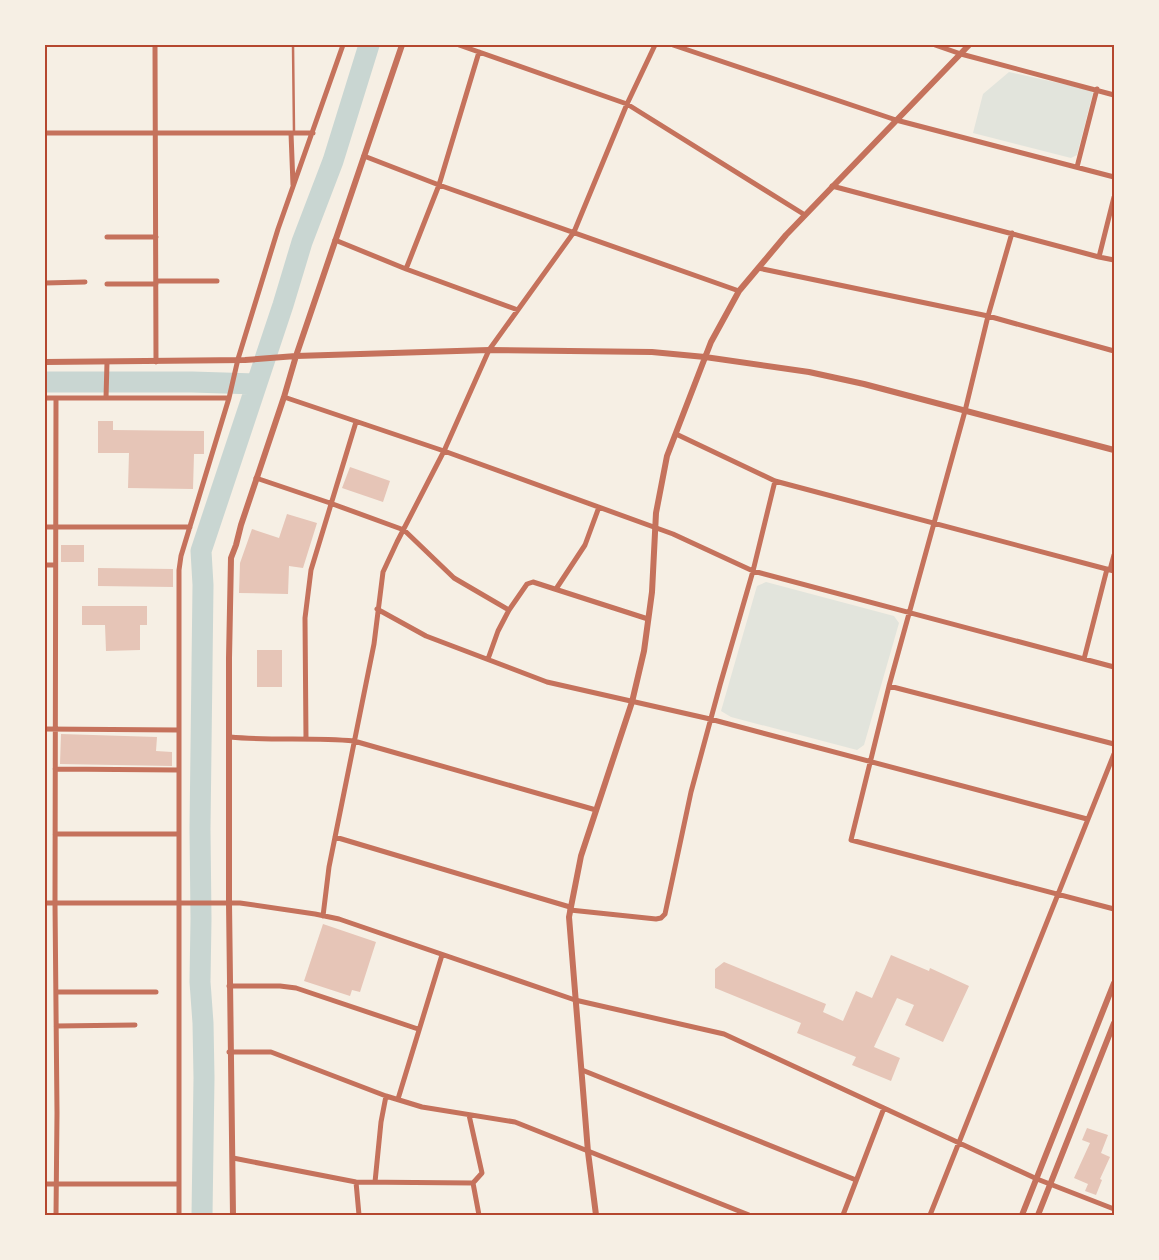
<svg xmlns="http://www.w3.org/2000/svg" width="1159" height="1260" font-family="Inter,sans-serif">
	<rect width="100%" height="100%" fill="#f6efe4"/>
	<!-- green -->
	<path fill="#e2e4dc" d="M1009,72L1090,90L1093,93L1077,155L1071,158L973,133L983,94Z
		M766,582L894,616L899,623L864,745L857,750L731,717L721,711L757,586Z"/>
	<g fill="none" stroke-linecap="round" stroke-linejoin="round">
		<!-- river -->
		<path stroke="#c9d6d2" stroke-width="21" d="M45,382H192L256,384
			M202,1215L204,1078L203,1023L200,982L201,919L200,829L203,585L201,551L283,305L302,242L333,161L369,45"/>
	</g>
	<!-- building -->
	<path fill="#e6c5b7" d="M98,421H113V430L204,431V454H194L193,489L128,488L129,453H98Z
		M350,467L390,481L383,502L342,488Z
		M287,514L317,523L303,568L289,566L288,594L239,593L240,563L252,529L279,538Z
		M61,545H84V562H61Z
		M98,568L173,569V587L98,586Z
		M82,606H147V625H140V650L106,651L105,625H82Z
		M257,650H282V687H257Z
		M61,734L157,737L156,751L172,752V766L60,764Z
		M323,924L376,942L360,992L352,990L350,996L304,981Z
		M891,955L929,971L930,968L969,986L943,1042L905,1025L914,1005L897,998L874,1047L900,1058L891,1081L852,1065L856,1057L797,1033L801,1023L715,988V969L724,962L826,1004L823,1012L843,1021L856,991L872,998Z
		M1087,1128L1108,1135L1101,1153L1110,1157L1100,1179L1102,1180L1096,1195L1085,1191L1088,1184L1074,1178L1090,1143L1082,1140Z"/>
	<g fill="none" stroke-linecap="round" stroke-linejoin="round">
		<!-- service -->
		<path stroke="#c5725c" stroke-width="2.5" d="M293,45L294,132"/>
		<!-- minor -->
		<path stroke="#c5725c" stroke-width="5" d="M155,45L156,362
			M459,45L627,104L805,215
			M673,45L896,120L1114,177
			M935,45L961,54L1114,95
			M45,133H313
			M291,133L293,185
			M364,156L439,185L739,291
			M1077,167L1097,89
			M832,186L1099,257
			M1114,197L1099,257L1114,260
			M1012,233L988,316L965,411L889,686L851,840L1114,909
			M107,237H156
			M335,240L406,269L439,185L479,52
			M758,268L988,316L1114,351
			M406,269L518,310
			M156,281H217
			M45,283L85,282
			M107,284H156
			M284,397L444,451L673,534L753,571L1114,667
			M45,398H229
			M56,398L55,903L57,1113L56,1215
			M106,398L107,362
			M676,434L775,481L1114,571
			M256,478L330,503L404,530L454,578L509,610L498,631L488,659
			M45,527H190
			M45,565H55
			M1110,570L1114,555
			M556,589L585,545L599,507
			M377,609L426,636L547,682L710,719L1087,819
			M509,610L527,584L533,582L648,619
			M1084,659L1107,569
			M889,686L1114,744
			M45,729L178,730
			M230,737C271,741 313,737 354,741L596,810
			M306,739L305,618L311,570L356,422
			M55,769L178,770
			M55,834H179
			M335,837L570,907
			M45,903H240L315,914L339,919L575,1000L724,1034L1037,1179L1114,1209
			M570,910L656,919L661,918L665,914L691,792L720,685L753,571L775,481
			M323,916L329,867L374,644L383,572L397,542L444,451L489,350L574,232L627,104L655,45
			M229,986H280L296,988L418,1029
			M56,992H156
			M56,1026L135,1025
			M229,1052H271L386,1096L422,1107L515,1122L749,1215
			M582,1070L856,1180
			M398,1099L442,955
			M233,1158L356,1182L473,1183L482,1173L469,1115
			M356,1182L359,1215
			M375,1182L381,1122L386,1096
			M473,1183L479,1215
			M45,1184H179
			M179,1215V570L181,556L229,398L238,359L278,229L343,45
			M843,1215L884,1108
			M930,1215L1114,754"/>
		<!-- tertiary -->
		<path stroke="#c5725c" stroke-width="6" d="M45,362L245,360L296,356L489,350L652,352L705,357L809,372L864,384L1114,450
			M233,1215L229,903V658L231,558L236,545L241,525L284,397L296,356L402,45
			M596,1215L588,1152L569,917L581,856L632,702L644,651L652,592L656,513L667,456L711,342L739,291L786,235L969,45
			M1022,1215L1114,983
			M1038,1215L1114,1023"/>
	</g>
	<!-- border -->
	<rect width="1159" height="1260" fill="none" stroke="#f6efe4" stroke-width="92"/>
	<rect x="46" y="46" width="1067" height="1168" fill="none" stroke="#b5482f" stroke-width="2"/>
</svg>
